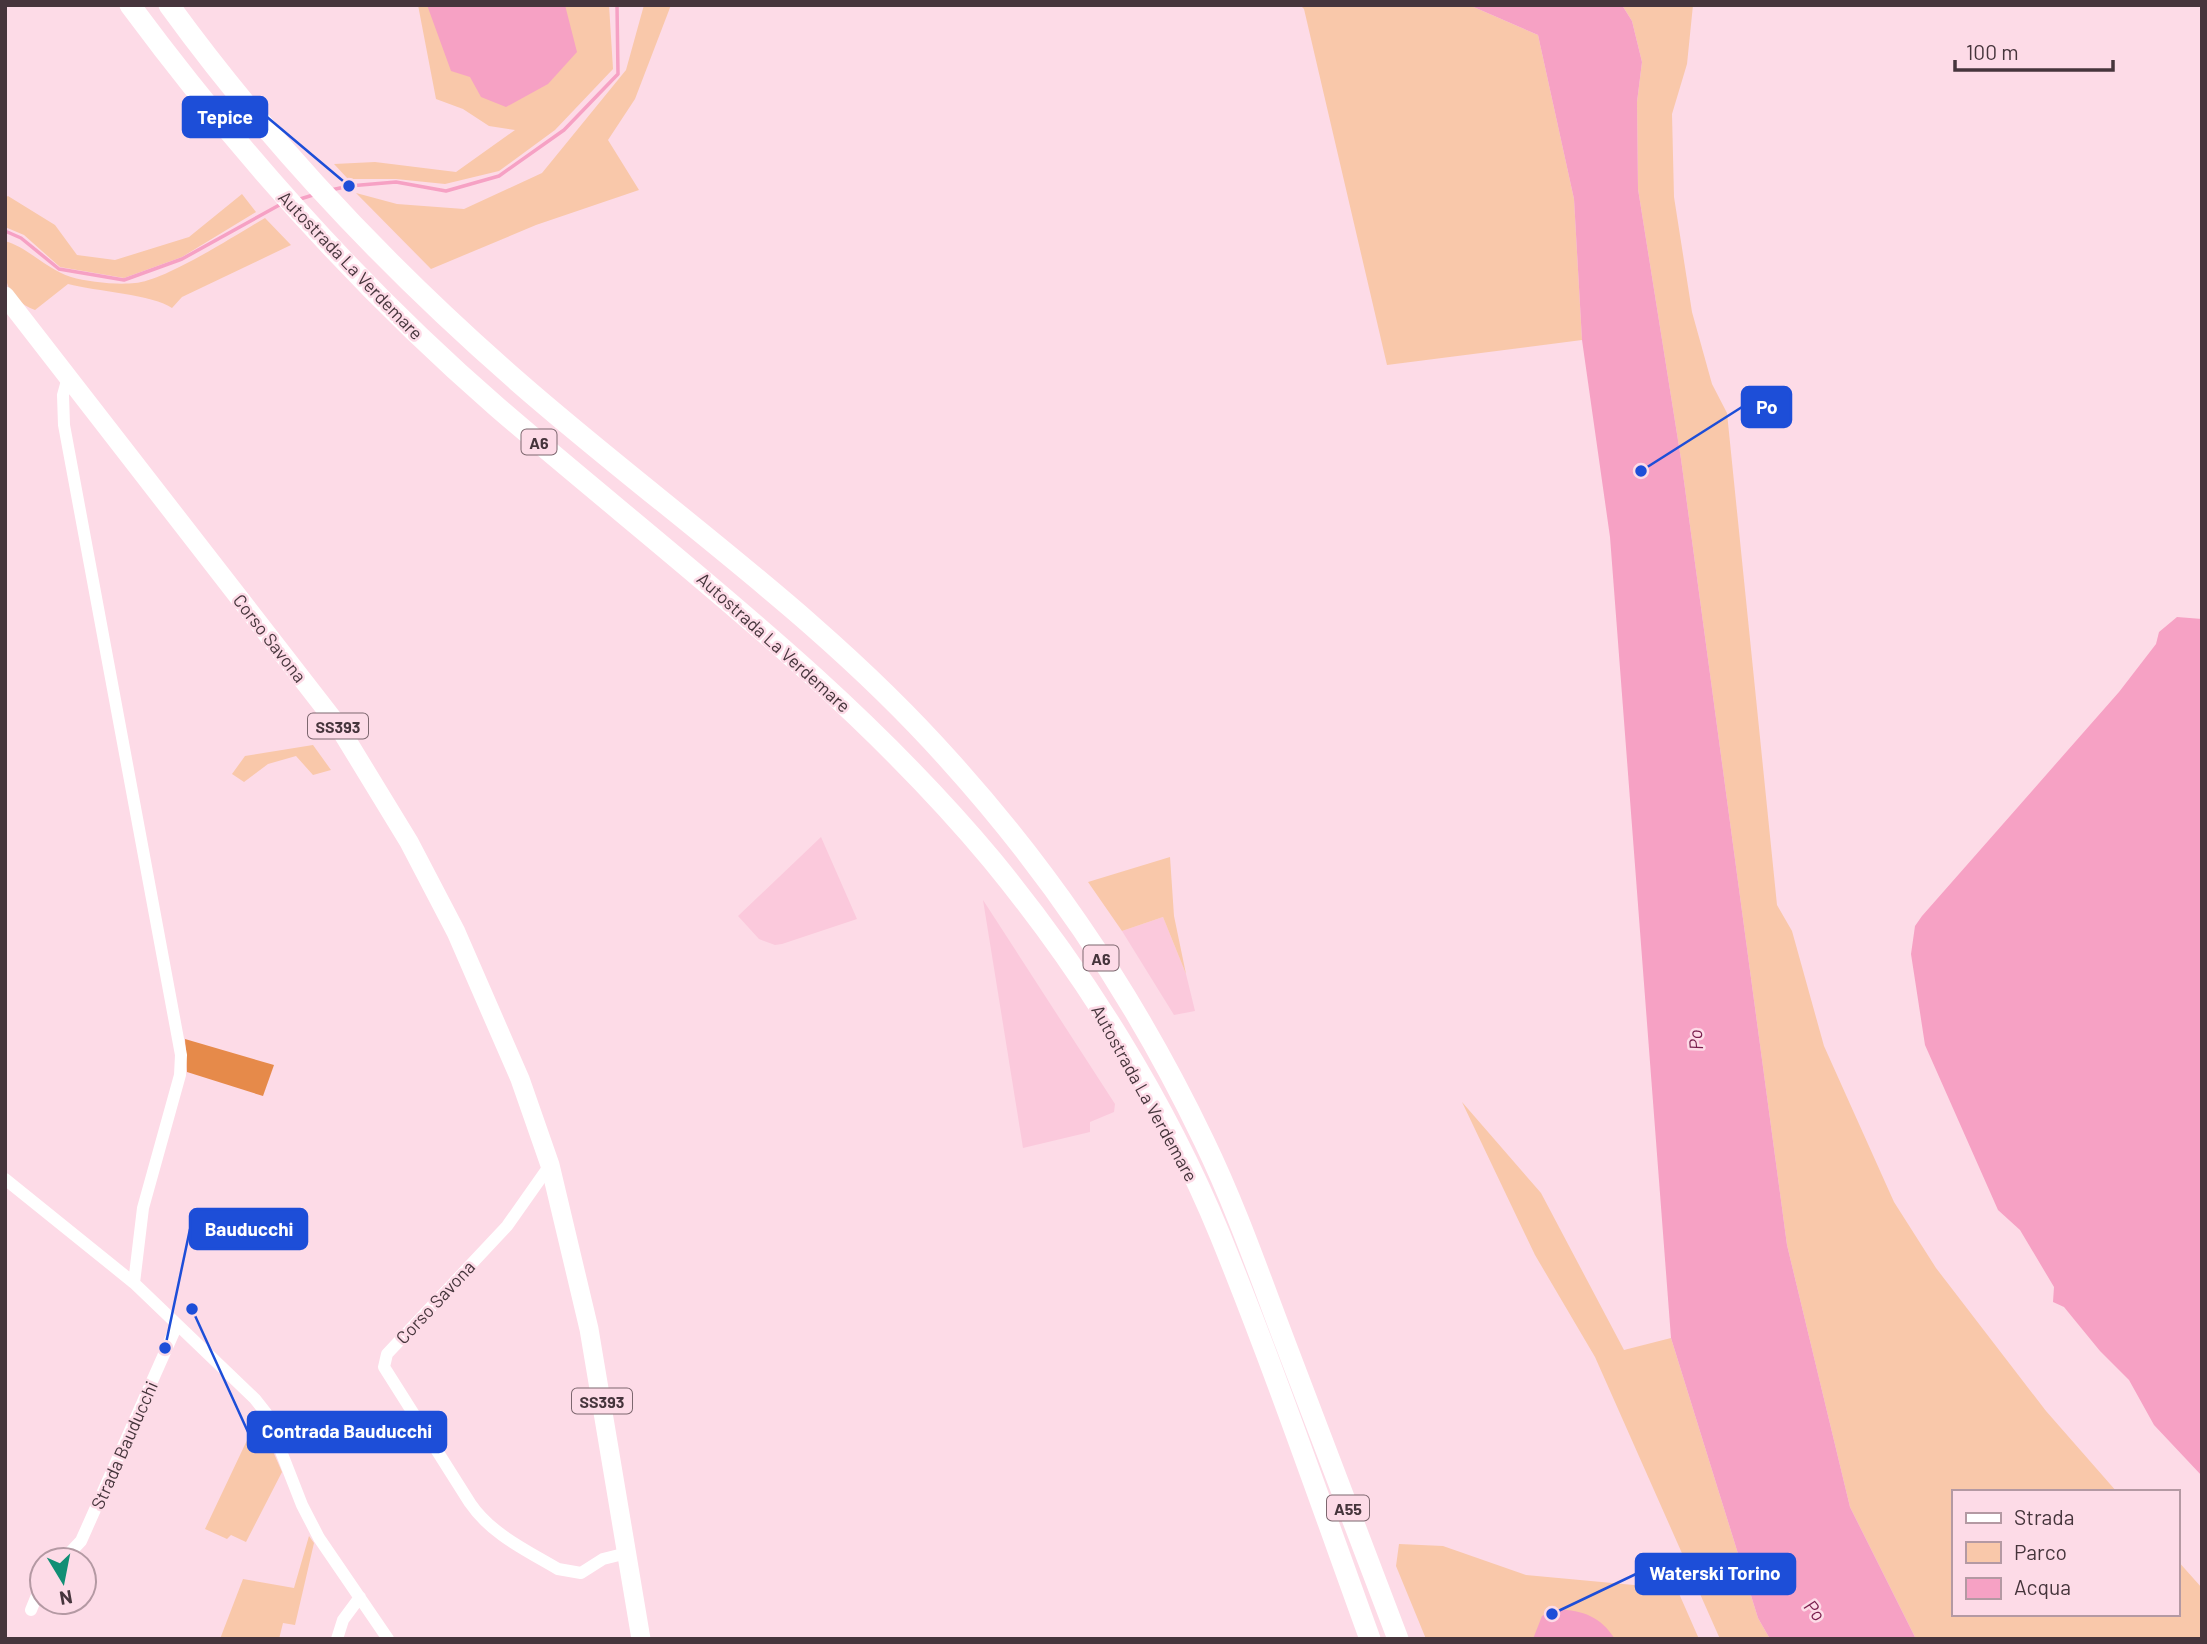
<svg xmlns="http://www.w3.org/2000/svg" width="2207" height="1644" viewBox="0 0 2207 1644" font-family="Barlow,sans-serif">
<rect width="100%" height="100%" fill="#fddbe7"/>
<path fill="#fbc9dc" d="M821,837L857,919L782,944L775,945L759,939L738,916Z
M983,900L1115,1104L1114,1112L1090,1122V1132L1023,1148Z
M1163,917L1186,974L1195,1011L1174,1015L1122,931Z"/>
<path fill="#f9c8aa" d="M418,5H609L613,69L555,130L499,171L445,184L396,179H348L334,164L375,162L456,172L515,130L489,126L463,109L436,99Z
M644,5H671L635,99L608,140L639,190L536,225L431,269L356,193L397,204L464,209L542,173L626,70Z
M1300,5H1469L1538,35L1574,199L1582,340L1387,365L1304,9Z
M1622,5H1693L1687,64L1672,114L1674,197L1692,312L1712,384L1727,413L1777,905L1792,931L1824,1046L1894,1202L1936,1268L2046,1411L2117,1492H1953V1614H2177V1560L2202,1588V1639H1916L1850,1507L1787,1245L1681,459L1638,189L1637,102L1642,62L1632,21Z
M242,194L256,212L182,257L124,278L60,267L24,235L5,227V198L8,196L55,225L77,255L115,260L189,237Z
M265,218L291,245L182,297L172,308C154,295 95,291 68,284L35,310C0,296 5,273 5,241C29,248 46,269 71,277C88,282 117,285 135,283C165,281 237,234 265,218Z
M313,745L331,770L313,775L296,756L268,764L244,782L232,774L245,756Z
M1170,857L1174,916L1186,974L1163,917L1122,931L1088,882Z
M1462,1102L1541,1193L1624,1350L1671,1338L1758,1618L1770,1639H1720L1595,1357L1535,1255Z
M258,1417L282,1472L246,1542L231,1535L227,1539L205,1529Z
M309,1536L314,1543L295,1625L283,1623L279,1639H220L243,1579L294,1588Z
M1399,1544L1443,1546L1526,1575L1677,1589L1699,1639H1426L1396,1566Z"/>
<path fill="#e68a4a" d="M185,1039L274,1065L263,1096L187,1072Z"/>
<path fill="#f6a1c4" d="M427,5H565L577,52L548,84L506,107L481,97L470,77L451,71Z
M1469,5H1622L1632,21L1642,62L1637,102L1638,189L1681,459L1787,1245L1850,1507L1916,1639H1770L1758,1618L1671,1338L1610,537L1582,340L1574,199L1538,35Z
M2177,617L2202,619V1476L2154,1425L2129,1380L2100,1351L2064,1307L2053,1302L2054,1287L2020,1230L1998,1210L1925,1045L1911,954L1915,926L1922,916L2119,692L2156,644L2159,632Z
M1557,1609C1584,1611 1600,1616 1615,1639H1533L1542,1616Z"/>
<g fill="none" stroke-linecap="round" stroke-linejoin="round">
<path stroke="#f6a1c4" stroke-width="3.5" d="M331,190L349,186L396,182L446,191L499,176L564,130L618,74L617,5
M297,200L313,195
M5,231L21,238L59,269L124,280L182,259L283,203"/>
<path stroke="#fff" stroke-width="12" d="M68,377L63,395L64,425L181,1055L180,1075L143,1208L134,1283
M550,1165L507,1226L387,1354L384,1367L470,1503C491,1534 526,1550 558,1569L581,1573L603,1559L627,1553
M5,1179L134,1283L255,1399L266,1413L302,1505L319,1538L388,1639
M63,1560L81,1541L177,1325
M31,1610L42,1583
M337,1639L343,1620L360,1597"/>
<path stroke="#fff" stroke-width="19" d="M5,296L337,724L409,842L456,932L520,1079L550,1165L589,1329L641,1639"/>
<path stroke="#fff" stroke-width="21" d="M130,5C239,152 359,287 497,407C666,553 848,687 992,860C1084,972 1165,1101 1220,1235C1274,1368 1321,1504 1370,1639
M169,5C269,143 388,268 517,381C661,507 821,616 949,760C1052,874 1138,1003 1204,1141C1236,1207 1260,1277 1286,1345C1324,1443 1361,1541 1398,1639"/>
</g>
<g text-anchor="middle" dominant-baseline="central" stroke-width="5" stroke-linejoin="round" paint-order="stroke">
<g fill="#fddbe7" stroke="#7d676f" stroke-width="2">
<rect x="521.5" y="429.5" width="35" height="25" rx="5"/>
<rect x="308" y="713.5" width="60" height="25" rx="5"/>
<rect x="1083.5" y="945.5" width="35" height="25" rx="5"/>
<rect x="572" y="1388.5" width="60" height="25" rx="5"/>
<rect x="1327" y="1495.5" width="42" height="25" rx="5"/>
</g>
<g font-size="16" font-weight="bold" fill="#46353c">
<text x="539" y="442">A6</text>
<text x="338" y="726">SS393</text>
<text x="1101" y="958">A6</text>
<text x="602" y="1401">SS393</text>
<text x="1348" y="1508">A55</text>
</g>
<g font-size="18" fill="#46353c" stroke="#fddbe7">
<text transform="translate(351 265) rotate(46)">Autostrada La Verdemare</text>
<text transform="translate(270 638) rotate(52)">Corso Savona</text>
<text transform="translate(774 642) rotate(42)">Autostrada La Verdemare</text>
<text transform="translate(1145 1093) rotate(61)">Autostrada La Verdemare</text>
<text transform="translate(435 1302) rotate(-47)">Corso Savona</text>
<text transform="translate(124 1445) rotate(-66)">Strada Bauducchi</text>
</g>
<g font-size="19" font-style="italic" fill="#791e4d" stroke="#fddbe7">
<text transform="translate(1695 1040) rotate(-95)">Po</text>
<text transform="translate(1815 1610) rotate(50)">Po</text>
</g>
</g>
<path fill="none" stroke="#1d4ed8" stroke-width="2.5" d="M349 186L267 117M1641 471L1742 407M165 1348L190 1229M192 1309L248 1432M1552 1614L1636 1574"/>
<g fill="#1d4ed8" stroke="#fddbe7" stroke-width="2.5">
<circle cx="349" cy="186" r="7"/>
<circle cx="1641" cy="471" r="7"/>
<circle cx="165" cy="1348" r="7"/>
<circle cx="192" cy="1309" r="7"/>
<circle cx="1552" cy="1614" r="7"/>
</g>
<g fill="#1d4ed8" stroke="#1d4ed8" stroke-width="2.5">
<rect x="183" y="97" width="84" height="40" rx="7"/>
<rect x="1742" y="387" width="49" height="40" rx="7"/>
<rect x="190" y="1209" width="117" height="40" rx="7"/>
<rect x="248" y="1412" width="198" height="40" rx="7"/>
<rect x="1636" y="1554" width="159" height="40" rx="7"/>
</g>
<g font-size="19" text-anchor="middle" font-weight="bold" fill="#fff">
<text x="225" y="124">Tepice</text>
<text x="1767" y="414">Po</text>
<text x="249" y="1236">Bauducchi</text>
<text x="347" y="1438">Contrada Bauducchi</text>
<text x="1715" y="1580">Waterski Torino</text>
</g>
<rect width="2207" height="1644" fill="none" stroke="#46353c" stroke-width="14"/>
<rect x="1952" y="1490" width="228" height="126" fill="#fddbe7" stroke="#b499a3" stroke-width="2"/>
<rect x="1966" y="1513" width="35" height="10" fill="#ffffff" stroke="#b499a3" stroke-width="2"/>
<text x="2014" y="1525" font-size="21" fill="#46353c">Strada</text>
<rect x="1966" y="1542" width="35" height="21" fill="#f9c8aa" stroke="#b499a3" stroke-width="2"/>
<text x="2014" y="1560" font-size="21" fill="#46353c">Parco</text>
<rect x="1966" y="1578" width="35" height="21" fill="#f6a1c4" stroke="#b499a3" stroke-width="2"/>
<text x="2014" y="1595" font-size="21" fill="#46353c">Acqua</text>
<g transform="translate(63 1581) rotate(170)"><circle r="33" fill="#fddbe7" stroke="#b499a3" stroke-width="2"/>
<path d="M0-5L12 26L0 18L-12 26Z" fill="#118f75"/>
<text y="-10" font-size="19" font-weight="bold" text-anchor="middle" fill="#46353c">N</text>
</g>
<path d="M1955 60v10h158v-10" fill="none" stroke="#46353c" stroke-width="3.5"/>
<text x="1966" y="60" font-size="21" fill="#46353c" stroke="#fddbe7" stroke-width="5" paint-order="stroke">100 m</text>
</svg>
